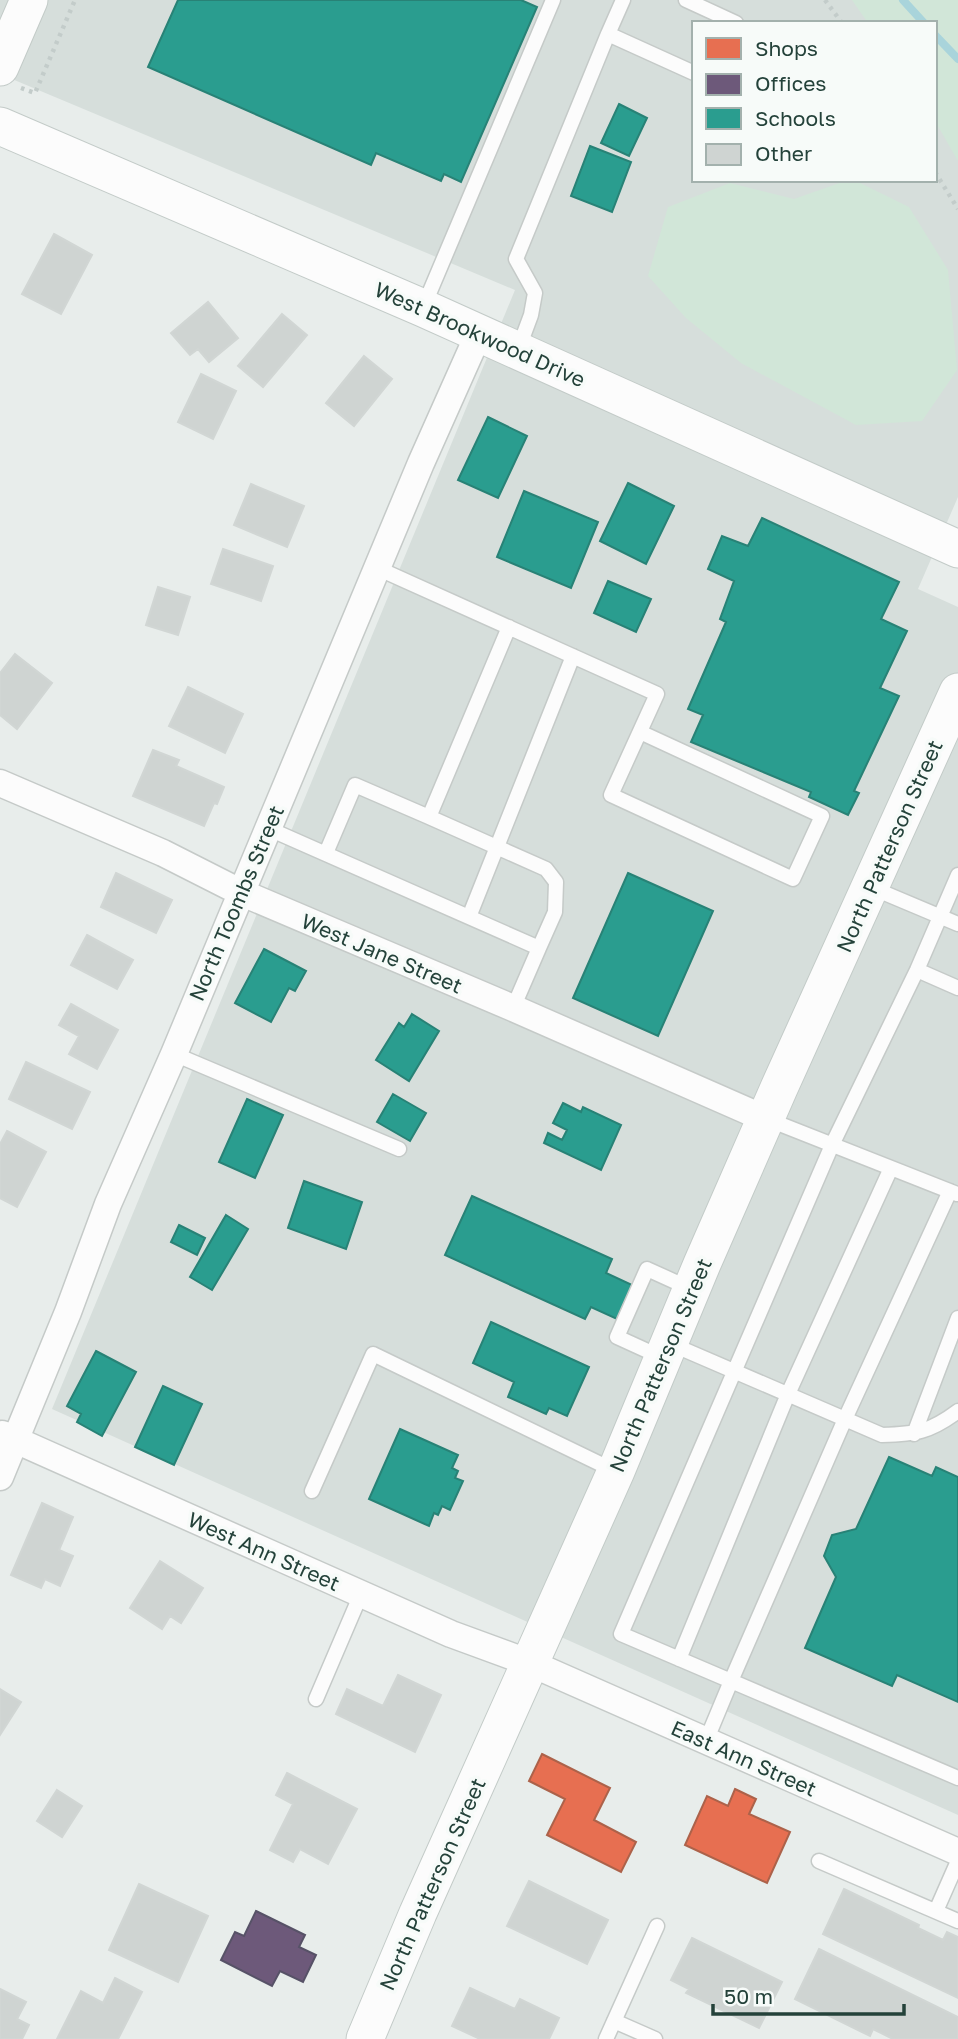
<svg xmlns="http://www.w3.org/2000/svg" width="958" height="2039" viewBox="0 0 958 2039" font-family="'Golos Text',sans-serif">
<rect width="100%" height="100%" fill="#e8edeb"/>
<path fill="#d6dedb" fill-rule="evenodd" d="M0,0H958V497L918,589L958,607V1815L52,1409L515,290L0,74ZM694,23H935V180H694Z"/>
<path fill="#d1e6d8" d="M852,0H958V161L935,121V23H868Z
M848,180H854L909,207L948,270L957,370L922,421L856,425L741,363L686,318L648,276L668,207L730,183L794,199Z"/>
<path fill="#e76f51" stroke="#ac624a" stroke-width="2" d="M542,1754L610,1788L594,1820L636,1842L621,1872L547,1835L565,1799L529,1781Z
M735,1789L756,1799L749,1814L790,1832L767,1883L685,1845L707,1796L728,1806Z"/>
<path fill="#6d597a" stroke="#575267" stroke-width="2" d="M256,1911L305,1935L299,1947L316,1955L303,1982L280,1971L272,1986L221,1960L235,1932L244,1936Z"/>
<path fill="#2a9d8f" stroke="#288276" stroke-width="2" d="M178,0H521L537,7L461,182L444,174L441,181L376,153L371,165L148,67Z
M619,104L647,118L629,156L601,143Z
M590,146L631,162L612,212L571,196Z
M488,417L527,436L498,498L458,480Z
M628,483L674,506L646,564L600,541Z
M524,491L598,522L571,588L497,557Z
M762,518L899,582L881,619L907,631L880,688L899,696L854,791L859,793L848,815L809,797L811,792L691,742L703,715L688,709L726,622L720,619L734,581L708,569L722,536L748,546Z
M608,581L651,599L636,632L594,613Z
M628,873L713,911L658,1036L573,998Z
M264,949L306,971L295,991L289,988L271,1022L235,1003Z
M412,1014L439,1031L409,1081L376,1060L399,1023L404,1027Z
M393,1094L426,1113L410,1141L377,1122Z
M247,1099L283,1115L255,1178L219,1162Z
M563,1103L581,1112L583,1107L621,1125L601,1170L544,1143L548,1133L562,1140L567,1130L553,1123Z
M304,1181L362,1202L346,1249L288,1228Z
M472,1196L612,1259L606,1273L632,1285L617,1319L591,1307L585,1319L445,1255Z
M226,1215L248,1229L212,1290L190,1277Z
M179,1225L205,1238L197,1255L171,1242Z
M491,1322L589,1367L567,1416L549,1408L546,1414L508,1397L514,1382L473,1363Z
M96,1351L136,1372L102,1436L77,1422L81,1414L67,1406Z
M163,1386L202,1404L174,1465L135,1447Z
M400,1429L458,1455L452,1468L458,1471L455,1478L463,1481L450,1510L442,1506L438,1515L434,1513L429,1526L369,1499Z
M889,1457L932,1476L936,1467L958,1477V1702L897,1675L892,1686L805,1648L836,1577L824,1556L832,1535L856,1529Z"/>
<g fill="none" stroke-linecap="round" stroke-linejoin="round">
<path stroke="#a9d4db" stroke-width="8" d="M903,0L924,23
M935,35L958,59"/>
</g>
<path fill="#cfd4d2" stroke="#d1d6d4" stroke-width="2" d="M54,234L92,255L61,314L22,294Z
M208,302L238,338L209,362L198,349L190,355L171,333Z
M282,314L307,335L263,387L238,366Z
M364,356L392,379L354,426L326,403Z
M201,374L236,391L213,439L178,422Z
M251,484L304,506L287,547L234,525Z
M223,549L273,566L261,601L211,584Z
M158,587L190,597L178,635L146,625Z
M15,654L52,683L17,729L0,715V673Z
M188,687L243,714L225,753L169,726Z
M153,750L179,760L176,766L224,787L217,804L214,803L204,826L133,796Z
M116,873L172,900L156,933L101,907Z
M87,935L133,960L117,989L71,965Z
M71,1004L118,1030L97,1069L69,1054L79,1036L59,1025Z
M26,1062L90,1092L72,1129L9,1099Z
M7,1131L46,1152L17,1207L0,1198V1144Z
M42,1503L73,1517L59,1550L73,1556L60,1586L45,1579L41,1588L11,1575Z
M160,1561L203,1588L181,1623L170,1616L162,1629L130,1608Z
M398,1675L441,1695L415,1752L336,1714L347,1689L383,1706Z
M0,1689L21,1702L0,1735Z
M287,1773L357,1809L328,1864L300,1849L293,1862L270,1850L293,1804L276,1795Z
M57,1790L82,1806L62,1837L37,1821Z
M529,1881L608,1920L587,1964L507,1926Z
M139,1884L208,1916L178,1982L109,1950Z
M844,1889L919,1925L918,1928L943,1940L947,1932L958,1937V1998L823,1934Z
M692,1938L782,1982L759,2028L686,1993L689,1989L671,1980Z
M819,1949L958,2017V2039H893L873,2029L870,2036L795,1999Z
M115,1978L142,1992L118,2039H57L81,1991L103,2003Z
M470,1988L515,2009L520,1999L559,2018L549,2039H480L452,2026Z
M0,1989L26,2002L17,2019L29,2025L22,2039H0Z"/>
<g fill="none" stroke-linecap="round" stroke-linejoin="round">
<defs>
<path id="service" d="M686,0L736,23
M608,34L623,0
M423,308L553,0
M518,350L531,315L535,293L516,259L608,34L694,73
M377,568L657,694L611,795L793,879L822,816L640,732
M429,817L546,869L556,882L555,912L539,948
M267,828L539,948L513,1008
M326,853L355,785L429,817L509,627
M870,887L958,924
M469,917L573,656
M917,970L958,988
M174,1054L399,1149
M767,1119L957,1194
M950,1191L845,1419L731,1681L621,1634L832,1145L917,970L958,875
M671,1344L882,1435C916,1434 930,1432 958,1411
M663,1358L617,1337L647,1269L691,1289
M914,1434L958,1318
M312,1491L373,1354L615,1471
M679,1659L788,1394L891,1168
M316,1699L361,1594
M706,1741L731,1681L958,1778
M819,1861L958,1921
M936,1911L958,1861
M614,2021L655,2039
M606,2039L657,1926"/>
<path id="minor" d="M0,783L163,853L240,892L513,1008L766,1119
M2,1434L451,1634L530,1663L958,1852
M0,1477L68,1312L108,1204L174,1054L421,463L479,333"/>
<path id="secondary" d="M0,67L29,0
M0,126L423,308L958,549
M365,2039L418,1913L616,1471L702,1264L779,1088L958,692"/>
</defs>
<use href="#service" stroke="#c5cac8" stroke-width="17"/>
<use href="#minor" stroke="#c5cac8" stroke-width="29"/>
<use href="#secondary" stroke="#c3cbc8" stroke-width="39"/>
<path stroke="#c3ccca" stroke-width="4.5" stroke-dasharray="3.5 5" stroke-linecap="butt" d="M825,0L842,23
M21,88L35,93L75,0
M935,172L958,209"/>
<use href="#service" stroke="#fcfcfc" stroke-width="14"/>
<use href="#minor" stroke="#fcfcfc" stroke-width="26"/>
<use href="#secondary" stroke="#fcfcfc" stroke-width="37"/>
</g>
<g text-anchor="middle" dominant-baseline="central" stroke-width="7" stroke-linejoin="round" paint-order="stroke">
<g font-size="21" fill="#24423a" stroke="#f7fbf9">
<text transform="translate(480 334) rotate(24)">West Brookwood Drive</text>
<text transform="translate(889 846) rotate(-66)">North Patterson Street</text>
<text transform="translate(236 903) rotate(-67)">North Toombs Street</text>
<text transform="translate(382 953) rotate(23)">West Jane Street</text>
<text transform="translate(660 1365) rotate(-67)">North Patterson Street</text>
<text transform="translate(264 1551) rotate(24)">West Ann Street</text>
<text transform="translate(744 1758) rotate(24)">East Ann Street</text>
<text transform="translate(432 1884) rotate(-66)">North Patterson Street</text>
</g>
</g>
<rect x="692" y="21" width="245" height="161" fill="#f7fbf9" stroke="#a3b1ad" stroke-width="2"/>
<rect x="706" y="38" width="35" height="21" fill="#e76f51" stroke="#a3b1ad" stroke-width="2"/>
<text x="755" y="56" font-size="21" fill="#24423a">Shops</text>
<rect x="706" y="74" width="35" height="21" fill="#6d597a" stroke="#a3b1ad" stroke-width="2"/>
<text x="755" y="91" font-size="21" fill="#24423a">Offices</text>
<rect x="706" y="108" width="35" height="21" fill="#2a9d8f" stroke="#a3b1ad" stroke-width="2"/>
<text x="755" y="126" font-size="21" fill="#24423a">Schools</text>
<rect x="706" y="144" width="35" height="21" fill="#cfd4d2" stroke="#a3b1ad" stroke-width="2"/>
<text x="755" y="161" font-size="21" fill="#24423a">Other</text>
<path d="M713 2004v10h191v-10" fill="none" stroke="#24423a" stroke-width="3.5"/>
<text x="724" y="2004" font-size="21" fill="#24423a" stroke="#f7fbf9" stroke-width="5" paint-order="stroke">50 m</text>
</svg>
